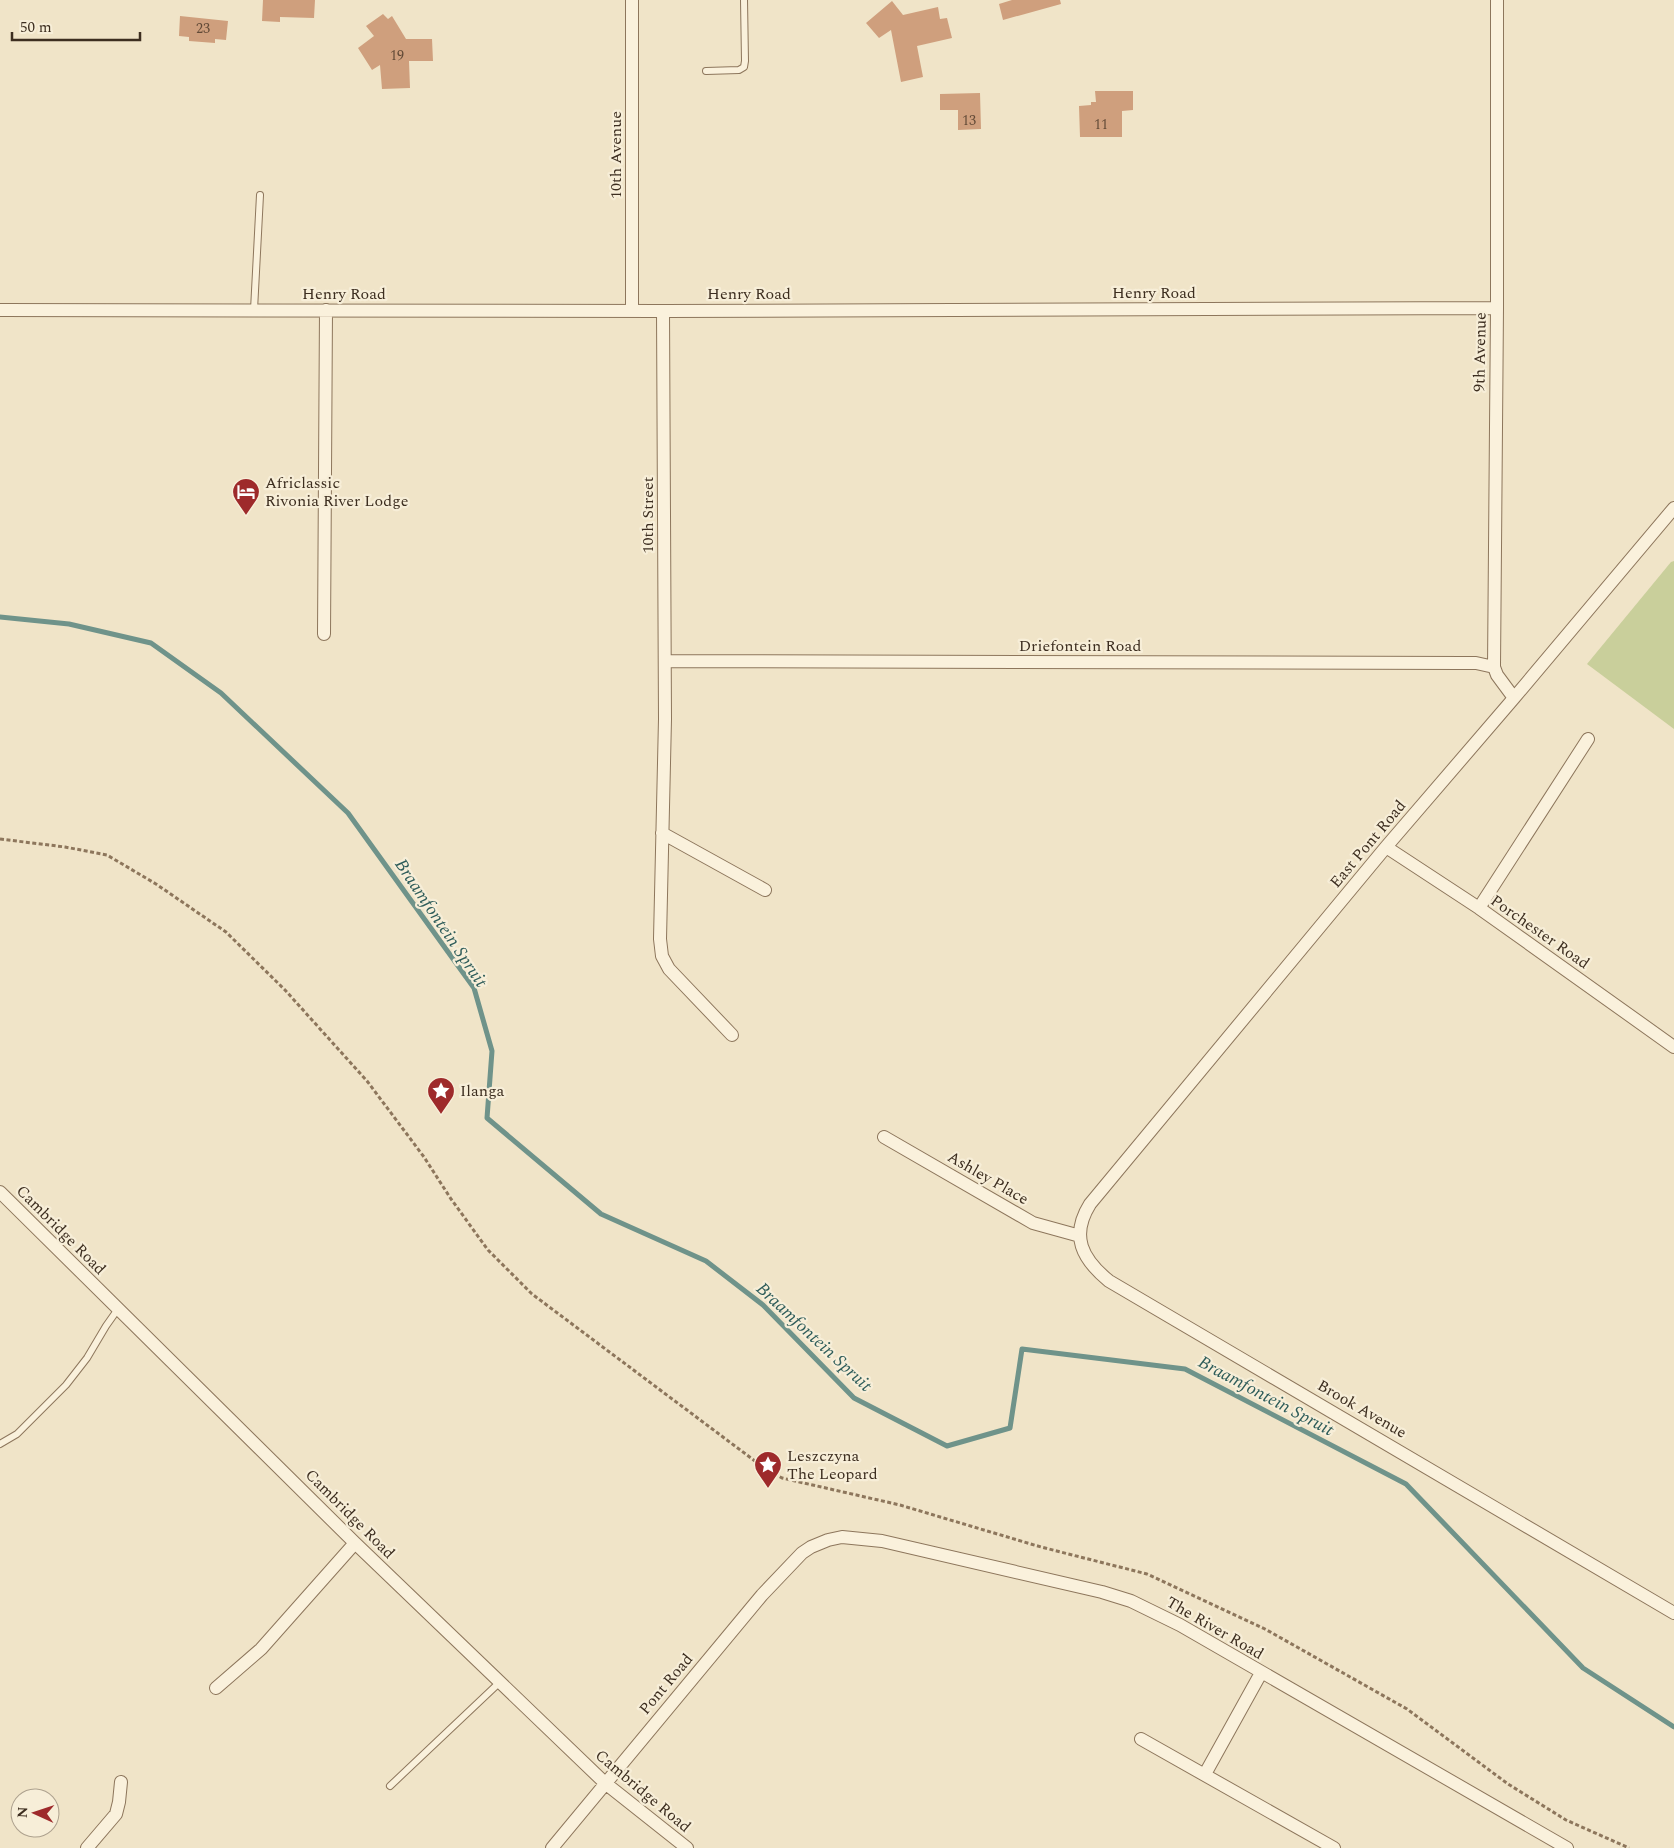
<svg xmlns="http://www.w3.org/2000/svg" width="1674" height="1848" viewBox="0 0 1674 1848" font-family="Spectral,serif">
<rect width="100%" height="100%" fill="#f0e4c8"/>
<path fill="#c9cf9b" d="M1674,561V729L1587,664L1671,562Z"/>
<g fill="none" stroke-linecap="round" stroke-linejoin="round">
<path stroke="#6f938a" stroke-width="5" d="M0,617L69,624L151,643L221,693L348,813L474,988L492,1051L487,1118L601,1214L706,1261L763,1305L854,1398L947,1446L1010,1428L1022,1349L1185,1369L1406,1484L1583,1668L1674,1727"/>
</g>
<path fill="#cf9f7d" d="M263,0H315L314,18L280,17V22L262,21Z
M1012,0H1060L1061,4L1003,20L999,4Z
M892,1L903,15L938,7L940,19L947,18L952,38L917,46L923,77L901,82L891,30L879,38L866,23Z
M383,14L388,19L392,16L406,39H432L433,61H409L410,88L382,89L380,65L372,70L358,48L374,36L366,26Z
M180,16L228,21L226,40L215,39V43L189,41V37L179,36Z
M1095,91H1133V110L1122,111V137H1080L1079,106L1091,105V102H1096Z
M980,93L981,129L958,130V110H940V94Z"/>
<g fill="none" stroke-linecap="round" stroke-linejoin="round">
<defs>
<path id="service" d="M706,71L739,70L744,67L745,61L744,0
M254,310L260,195
M0,1444L17,1434L66,1385L87,1358L106,1326L118,1309
M390,1786L500,1682"/>
<path id="minor" d="M632,0V310
M1497,0V308L1494,667L1497,675L1514,698
M0,310L663,311L1497,308
M663,311L665,719L660,939L662,956L669,969L732,1035
M1674,508L1514,698L1386,847L1090,1204C1070,1236 1082,1259 1109,1281L1674,1613
M324,634L326,310
M665,661L1464,663H1476L1494,667
M662,833L765,890
M1386,847L1479,908L1674,1047
M1479,908L1588,739
M884,1137L1033,1223L1080,1236
M0,1192L355,1543L605,1783L687,1848
M216,1688L261,1649L355,1543
M1141,1739L1334,1848
M1205,1774L1261,1673
M87,1848L116,1814L119,1802L121,1782
M552,1848L762,1595L802,1553L811,1547L828,1540L842,1537L882,1541L1102,1592L1131,1601L1180,1625L1567,1848"/>
</defs>
<use href="#service" stroke="#8d765c" stroke-width="8"/>
<use href="#minor" stroke="#8d765c" stroke-width="14"/>
<path stroke="#8d765c" stroke-width="3" stroke-dasharray="4 2.5" stroke-linecap="butt" d="M0,839L65,847L107,855L156,884L226,932L285,990L367,1081L424,1157L451,1199L488,1250L532,1294L767,1470L782,1478L900,1505L1041,1547L1147,1574L1265,1629L1407,1709L1508,1784L1566,1820L1629,1848"/>
<use href="#service" stroke="#faf1dc" stroke-width="6"/>
<use href="#minor" stroke="#faf1dc" stroke-width="12"/>
</g>
<defs>
<symbol id="hotel-pin" viewBox="-11 -11 22 30"><path d="M0 17L-7.5 6A9.5 9.5 0 1 1 7.5 6Z" fill="#9e2a2b" stroke="#f7eed8"/><path d="M-6-4.5h1.5V1H6V5H4.5V3h-9V5H-6ZM-4 0a1.8 1.8 0 1 1 3.6 0ZM.5 0V-2.5h3Q6-2.5 6 0Z" fill="#fff"/></symbol>
<symbol id="sight-pin" viewBox="-11 -11 22 30"><path d="M0 17L-7.5 6A9.5 9.5 0 1 1 7.5 6Z" fill="#9e2a2b" stroke="#f7eed8"/><path d="M0-6L1.8-2.2L6-1.7L2.9 1.2L3.7 5.4L0 3.3L-3.7 5.4L-2.9 1.2L-6-1.7L-1.8-2.2Z" fill="#fff"/></symbol>
</defs>
<g fill-rule="evenodd">
<use href="#hotel-pin" x="230" y="476" width="32" height="43"/>
<use href="#sight-pin" x="425" y="1075" width="32" height="43"/>
<use href="#sight-pin" x="752" y="1449" width="32" height="43"/>
</g>
<g text-anchor="middle" dominant-baseline="central" stroke-width="4.5" stroke-linejoin="round" paint-order="stroke">
<g font-size="14" fill="#624a37">
<text x="203" y="28">23</text>
<text x="397" y="55">19</text>
<text x="969" y="120">13</text>
<text x="1101" y="124">11</text>
</g>
<g font-size="16" fill="#3d2e20" stroke="#f7eed8">
<text transform="translate(616 155) rotate(-90)">10th Avenue</text>
<text x="1154" y="293">Henry Road</text>
<text x="344" y="294">Henry Road</text>
<text x="749" y="294">Henry Road</text>
<text transform="translate(1480 352) rotate(-89)">9th Avenue</text>
<text transform="translate(648 515) rotate(-90)">10th Street</text>
<text x="1080" y="646">Driefontein Road</text>
<text transform="translate(1368 844) rotate(-50)">East Pont Road</text>
<text transform="translate(1540 932) rotate(35)">Porchester Road</text>
<text transform="translate(988 1178) rotate(30)">Ashley Place</text>
<text transform="translate(61 1230) rotate(45)">Cambridge Road</text>
<text transform="translate(1362 1409) rotate(30)">Brook Avenue</text>
<text transform="translate(350 1514) rotate(45)">Cambridge Road</text>
<text transform="translate(1215 1628) rotate(30)">The River Road</text>
<text transform="translate(666 1684) rotate(-50)">Pont Road</text>
<text transform="translate(643 1791) rotate(40)">Cambridge Road</text>
</g>
<g font-size="16" fill="#3d2e20" stroke="#f7eed8" text-anchor="start">
<text x="265" y="483">Africlassic<tspan x="265" dy="18">Rivonia River Lodge</tspan></text>
<text x="460" y="1091">Ilanga</text>
<text x="787" y="1456">Leszczyna<tspan x="787" dy="18">The Leopard</tspan></text>
</g>
<g font-size="18" font-style="italic" fill="#2f5d5a" stroke="#f7eed8">
<text transform="translate(441 923) rotate(56)">Braamfontein Spruit</text>
<text transform="translate(814 1337) rotate(43)">Braamfontein Spruit</text>
<text transform="translate(1266 1396) rotate(28)">Braamfontein Spruit</text>
</g>
</g>
<g transform="translate(35 1813) rotate(273)"><circle r="24" fill="#f7eed8" stroke="#ada18e"/>
<path d="M0-4L9 19L0 12L-9 19Z" fill="#9e2a2b"/>
<text y="-8" font-size="14" font-weight="bold" text-anchor="middle" fill="#3d2e20">N</text>
</g>
<path d="M12 32v8h128v-8" fill="none" stroke="#3d2e20" stroke-width="2.5"/>
<text x="20" y="32" font-size="15" fill="#3d2e20" stroke="#f7eed8" stroke-width="4" paint-order="stroke">50 m</text>
</svg>
